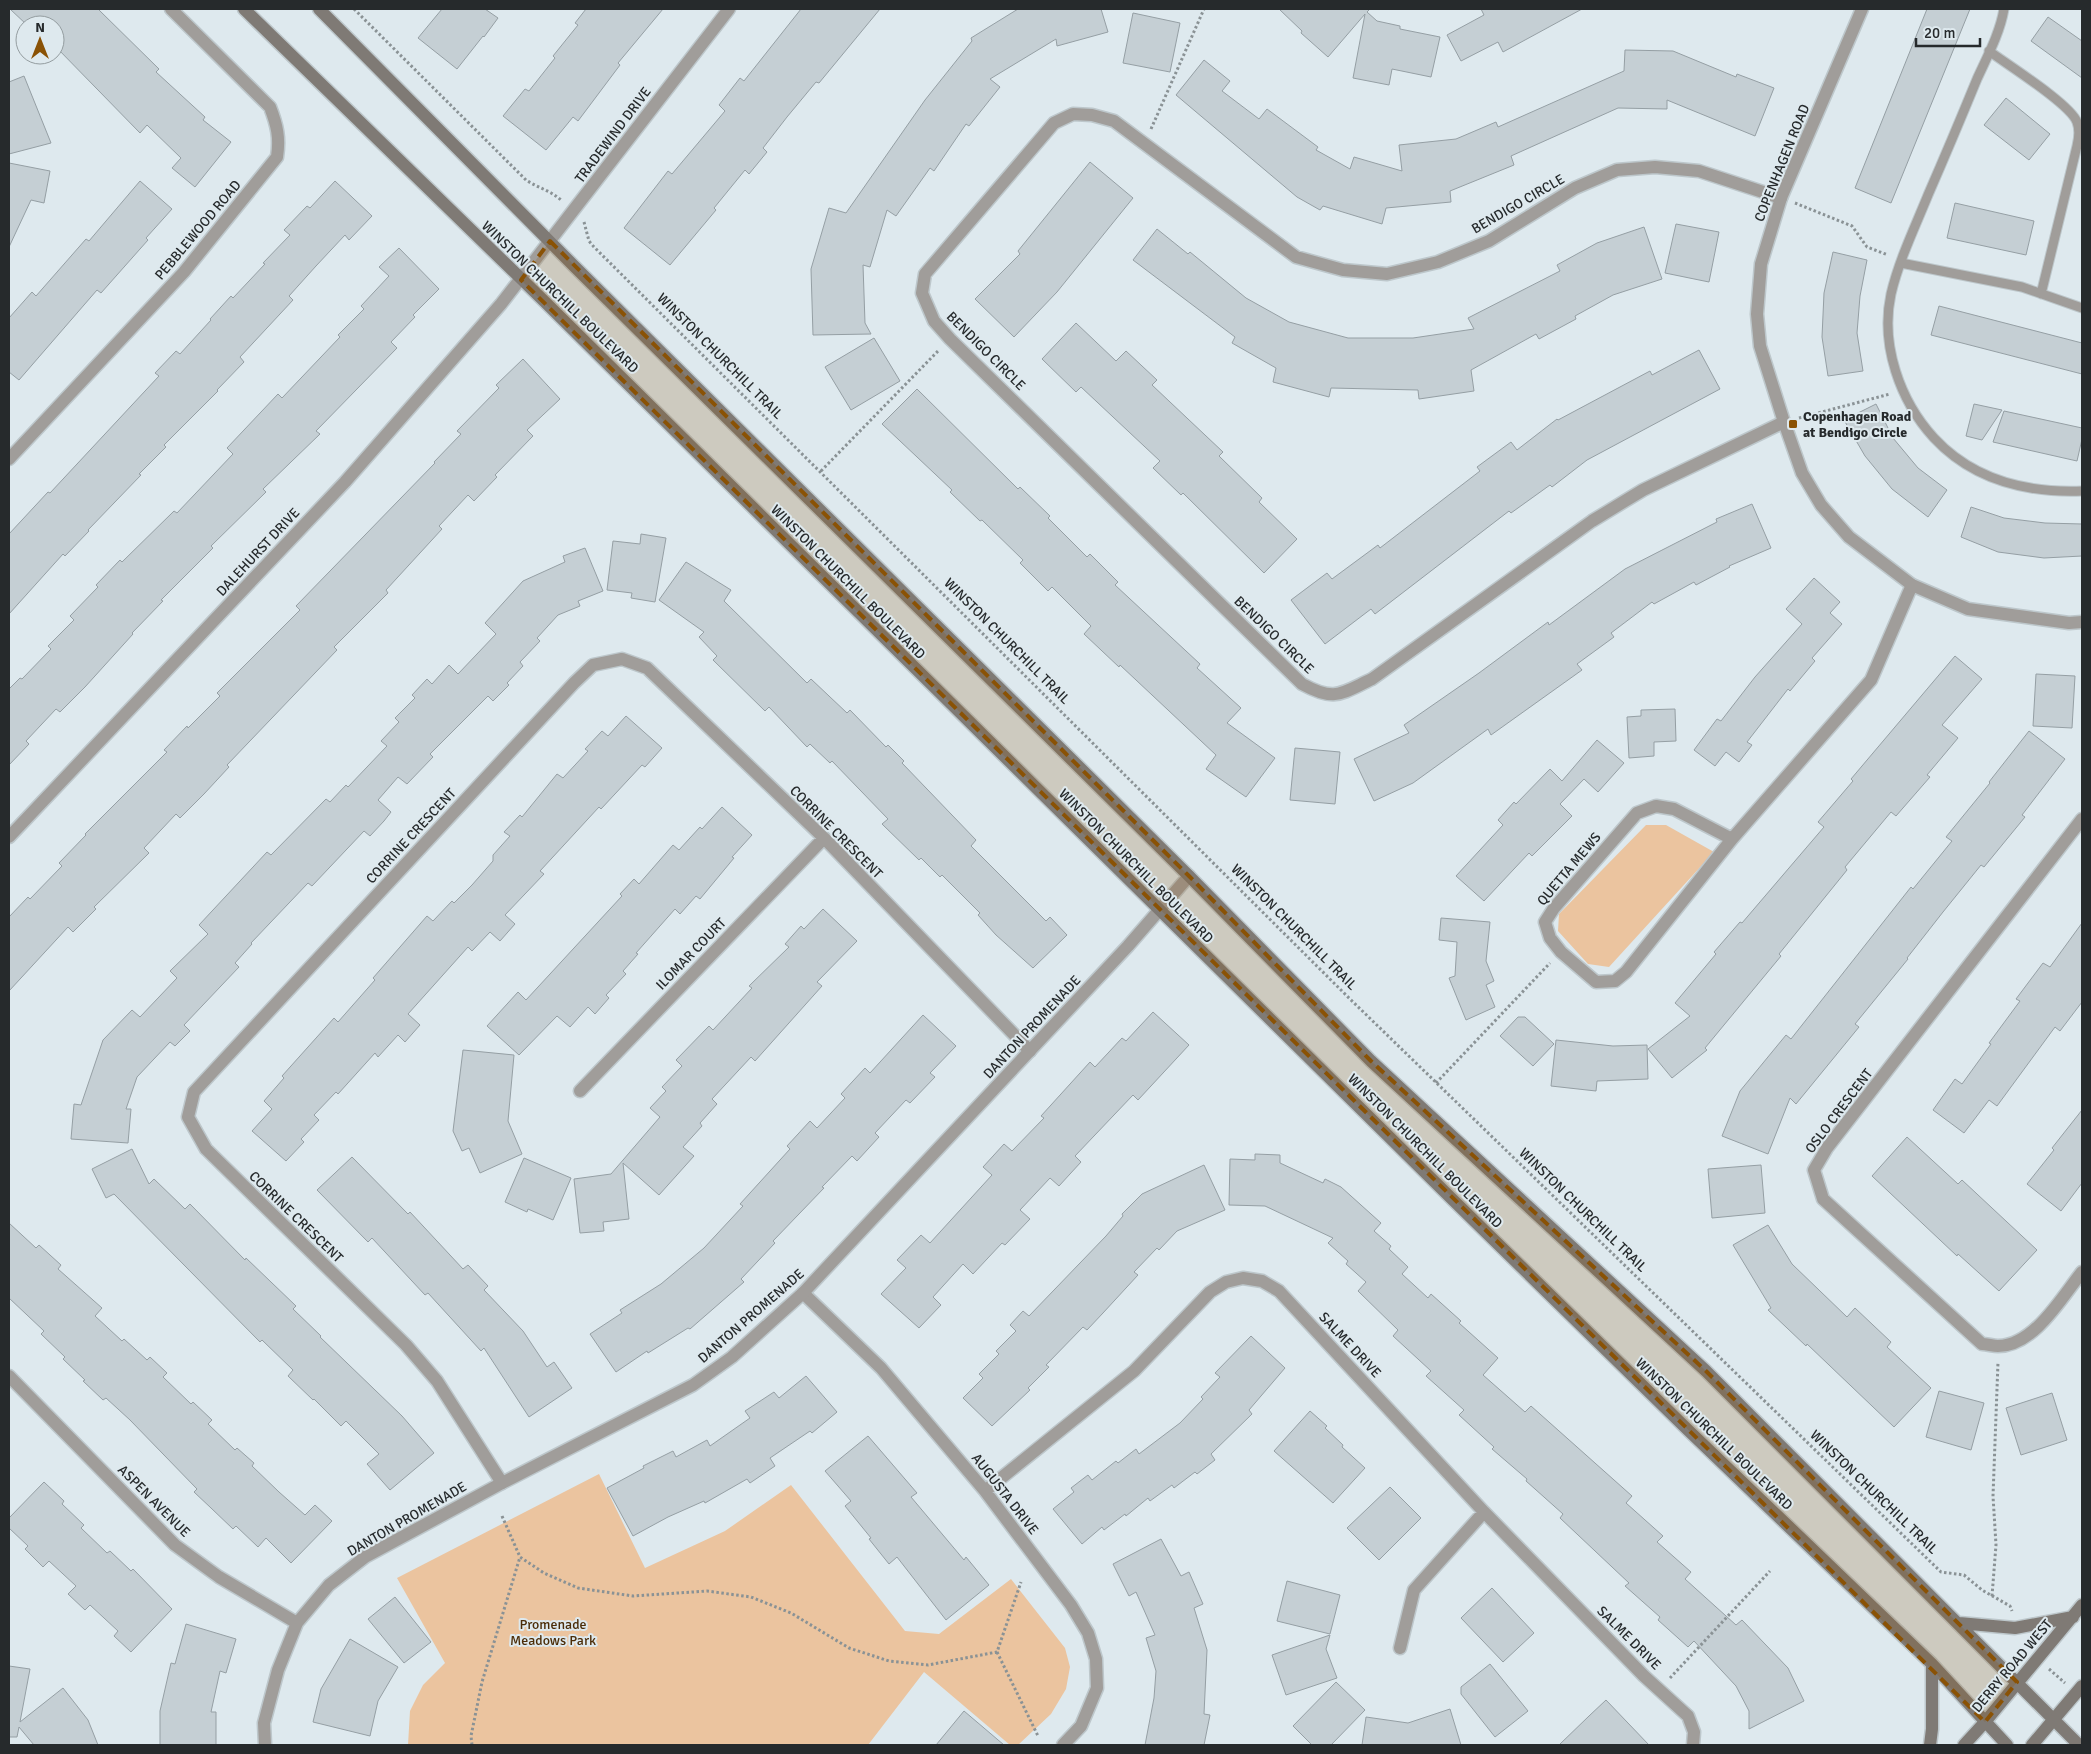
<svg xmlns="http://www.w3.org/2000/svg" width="2091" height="1754" viewBox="0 0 2091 1754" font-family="Signika,sans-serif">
<rect width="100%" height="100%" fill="#dee9ee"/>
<path fill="#ebc49f" d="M1646,825H1666L1714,852L1609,967L1588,964L1558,931L1559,914Z
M599,1474L645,1568L725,1531L791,1485L905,1631L939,1634L1011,1579L1065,1648L1070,1667L1066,1689L1051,1714L1018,1745H1010L924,1672L868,1745H408L410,1711L423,1685L445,1663L397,1578Z"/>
<path fill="#c5cfd4" stroke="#959fa4" d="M10,9H98L159,69L156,72L205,117L203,120L231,142L195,187L172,168L181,158L147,125L140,133L55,46V25H27Z
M442,9H485L498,18L484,37L483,36L457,69L418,38Z
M586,9H663L618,63L620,65L578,121L573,117L546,150L503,116L525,89L529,91L555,58L553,56L578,25L575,23Z
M801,9H880L819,83L816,82L787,117L763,148L767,152L749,174L745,170L714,208L716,210L670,265L624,228L668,171L672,174L725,111L719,105L740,78L744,81Z
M1018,9H1101L1108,32L1057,46L1056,39L990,79L1000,87L969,126L966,124L934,171L930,168L896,216L887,210L870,267L863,265L865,323L871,334L813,335L811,269L829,208L846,213L925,100L972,41L971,38Z
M1279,9H1370L1367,12L1377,21L1400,26V29L1440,37L1431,77L1392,69L1389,85L1353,78L1365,14L1328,57L1301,33L1302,31Z
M1481,9H1582L1503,52L1498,42L1461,61L1447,35L1484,15Z
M1927,9H1970L1891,203L1855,188Z
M1133,13L1180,23L1170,72L1123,63Z
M2048,17L2082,41V78L2031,41Z
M1625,50L1673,51L1736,77L1737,74L1774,88L1755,136L1667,100V109L1618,108L1511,156L1514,165L1450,191L1451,202L1386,208L1382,224L1323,206L1320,210L1297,197L1176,95L1204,60L1230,81L1222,91L1259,119L1267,109L1318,147L1316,150L1350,169L1354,157L1402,171L1399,145L1456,139L1496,122L1498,127L1624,71Z
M24,76L51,143L9,154V82Z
M2006,98L2050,134L2029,160L1984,125Z
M1090,162L1133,198L1057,292L1014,337L975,299L1020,254L1018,251Z
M9,163L50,171L44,203L31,200L9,247Z
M140,181L172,209L146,238L148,240L101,293L97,290L19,380L9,372V318L32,292L36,296L86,239L89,241Z
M335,181L372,216L349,240L345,235L316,266L289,296L293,300L240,357L244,362L217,390L218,391L164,445L166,447L139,474L141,475L88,530L89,531L65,556L63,554L9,614V534L48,492L50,493L159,376L155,373L176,351L180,354L211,320L210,319L231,296L233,298L265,264L263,263L290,235L284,230L307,206L310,208Z
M1955,203L2034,221L2026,255L1947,238Z
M1676,224L1719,232L1709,282L1665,273Z
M1644,227L1662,279L1613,295L1575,316L1576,319L1539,339L1536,334L1471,370L1474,391L1419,399L1418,390L1331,388L1329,397L1273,382L1276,368L1232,343L1235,337L1133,260L1157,229L1188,254L1190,252L1246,298L1289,322L1348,338H1413L1474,329L1468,318L1560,271L1557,265L1597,243Z
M399,248L439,289L413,315L415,317L391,342L397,348L316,431L320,434L263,489L266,492L211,546L213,548L161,600L163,601L132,633L133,634L85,687L60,712L56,709L26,741L29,744L9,765V689L20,678L22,679L51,649L48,646L74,620L70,616L98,587L96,585L120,560L122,562L174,511L177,513L233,454L227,448L278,394L282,398L340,337L338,335L364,309L361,306L389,276L379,267Z
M1833,252L1867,260L1860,296L1857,333L1863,371L1828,376L1822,337L1824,293Z
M1939,306L2082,343V374L1931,335Z
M1076,323L1116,361L1126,351L1157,380L1152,385L1223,452L1219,456L1262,498L1259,502L1297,539L1264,573L1183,493L1181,495L1153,468L1160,461L1081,387L1076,392L1042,359Z
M874,338L900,381L851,410L825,367Z
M1699,350L1720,389L1587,460L1552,487L1550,485L1511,513L1509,511L1375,614L1371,609L1325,644L1291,600L1327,573L1332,579L1378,545L1380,548L1480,471L1477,467L1511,442L1517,450L1557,419L1558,420L1650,371L1652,375Z
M523,359L560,399L527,430L533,436L495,475L497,477L474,501L468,495L439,526L442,529L386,590L388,593L334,647L337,650L227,765L229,767L204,794L180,818L176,814L144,848L149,853L94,907L96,909L73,932L68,927L9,991V917L28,897L30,899L62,866L59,863L86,835L85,834L167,752L164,750L187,726L188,728L220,696L217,693L300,610L296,606L435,463L434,462L461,434L457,431L499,388L496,385Z
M917,389L1018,489L1020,487L1050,516L1048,518L1087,557L1090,554L1118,582L1115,585L1200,664L1197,668L1241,708L1227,723L1275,758L1246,797L1206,769L1216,755L1120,665L1119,667L1084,634L1091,626L1052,587L1048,591L1020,563L1023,560L982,520L980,521L950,492L952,490L882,424Z
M1876,404L1893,438L1918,468L1947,490L1928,517L1892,489L1865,456L1844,420Z
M1974,404L2002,410L1982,440L1966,436Z
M2004,411L2082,428V439L2077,461L1993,442Z
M1752,504L1771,548L1729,566L1730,567L1696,585L1694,582L1654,604L1652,602L1611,633L1614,637L1577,664L1582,670L1491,735L1488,729L1413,783L1374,801L1354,759L1409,733L1404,725L1479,673L1548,622L1549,625L1625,569L1717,522L1716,519Z
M1971,507L2004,518L2045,523L2082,524V556L2044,558L1998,552L1961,537Z
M641,534L666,538L655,602L631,598L632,593L607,590L613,541L640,544Z
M585,548L603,591L578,601L580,606L558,615L537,638L540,641L520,662L523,666L507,683L509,685L493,701L488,696L430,754L433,757L407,784L398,777L378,800L391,812L384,821L370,836L364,831L312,886L308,883L251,943L252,944L235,963L239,967L184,1025L190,1031L175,1046L170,1042L137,1077L126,1109H131L128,1143L71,1139L74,1104L81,1105L103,1040L132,1010L140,1017L177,978L170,971L208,934L199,925L267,852L271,855L326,799L330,802L346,785L348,787L387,746L381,741L399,722L395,718L415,698L412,695L427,679L432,684L449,665L458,674L496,634L485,623L523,581L565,562L563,556Z
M686,562L731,590L724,601L807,683L811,679L847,713L850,710L886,747L888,745L904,761L902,763L976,840L971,846L1046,921L1050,917L1067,935L1033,968L996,935L978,915L980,913L942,875L940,877L921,858L919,860L882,824L888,819L832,761L830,763L810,744L807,747L769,707L765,711L713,660L717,656L699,637L704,632L659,600Z
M1814,578L1840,602L1830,613L1842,624L1812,658L1815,661L1790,691L1788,689L1747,742L1752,745L1739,762L1726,752L1715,766L1694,750L1717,719L1721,721L1755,677L1802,624L1786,609Z
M1955,656L1982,679L1942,725L1958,738L1927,775L1930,777L1896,816L1891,812L1845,867L1847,870L1779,954L1781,956L1705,1048L1707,1050L1672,1078L1648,1049L1690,1016L1675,1003L1716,954L1714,952L1740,922L1742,923L1824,827L1818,822L1853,781L1851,779Z
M2036,674L2075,676L2072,728L2033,726Z
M1675,709L1676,741L1654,742V756L1629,758L1627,717L1641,716V710Z
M626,716L662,748L645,767L642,765L601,809L599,807L540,871L544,874L505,915L515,924L500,941L490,932L472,951L468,947L408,1014L420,1025L405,1042L398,1035L378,1057L375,1053L338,1094L336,1092L314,1115L319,1120L301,1139L304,1142L286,1161L252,1131L272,1109L264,1101L284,1078L282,1076L334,1018L338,1022L375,980L373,978L427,916L433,921L452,901L454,903L472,885L493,861V855L510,836L504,832L520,815L522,817L557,774L563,778L588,751L585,749L602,731L608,736Z
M2029,731L2065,759L2022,815L2025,817L1984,867L1981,865L1943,912L1907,958L1908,959L1855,1024L1859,1027L1796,1104L1790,1098L1768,1154L1722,1136L1740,1091L1786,1035L1791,1039L1911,887L1913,889L1952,841L1946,837L1990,783L1989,782Z
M1597,740L1624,763L1598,792L1584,779L1560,804L1572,816L1532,856L1529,853L1484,901L1456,876L1503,825L1498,820L1514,802L1516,804L1550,769L1562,781Z
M1295,748L1340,752L1335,804L1290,800Z
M722,807L752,835L732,857L734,858L700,899L696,896L680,914L675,909L636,953L638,954L623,971L626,974L606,995L609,998L595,1014L588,1007L570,1027L557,1016L519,1055L487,1026L518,992L526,1000L622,896L620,894L634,879L639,884L673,845L679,850L700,827L702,829Z
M823,909L857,941L817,982L822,986L755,1061L751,1057L712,1099L717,1104L700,1123L702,1126L683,1147L694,1156L659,1195L623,1163L629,1219L603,1222L604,1231L580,1233L574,1179L611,1174L660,1117L650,1108L666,1091L662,1087L682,1066L676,1060L709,1026L713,1030L752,988L749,986L789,947L785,944L801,926L804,929Z
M1441,918L1490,922L1486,961L1494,981L1486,985L1495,1007L1466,1020L1449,978L1455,976L1457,942L1439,940Z
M2082,923V1002L2060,1031L2055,1027L1997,1106L1989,1100L1964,1133L1933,1110L1955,1079L1962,1084L1991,1044L1989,1043L2020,1001L2016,999L2043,963L2050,967Z
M1153,1012L1189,1045L1138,1100L1133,1095L1075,1156L1081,1162L1059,1186L1050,1178L1020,1210L1030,1219L1005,1245L1002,1243L973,1274L963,1264L933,1297L941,1305L919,1328L881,1294L906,1268L897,1260L921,1235L930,1243L992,1175L983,1167L1004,1144L1012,1151L1044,1118L1041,1116L1090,1062L1095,1067L1122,1038L1126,1041Z
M923,1015L956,1046L930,1073L935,1077L910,1103L906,1100L875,1133L879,1137L857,1161L852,1156L822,1187L824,1188L773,1241L775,1243L741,1279L744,1282L690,1329L688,1328L648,1353L647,1351L616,1372L590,1334L622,1313L620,1310L661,1284L704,1248L743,1206L740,1204L790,1149L787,1146L810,1121L817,1128L845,1098L841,1094L865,1068L870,1073Z
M1518,1017H1525L1554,1044L1533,1066L1500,1036Z
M1556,1040L1613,1046L1647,1045L1648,1079L1597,1081L1596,1091L1551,1086Z
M463,1050L514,1055L508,1121L522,1154L480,1173L469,1148L462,1151L453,1131Z
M2082,1110V1183L2061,1211L2027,1184L2054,1150L2052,1148Z
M1907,1137L1958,1184L1962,1180L2037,1250L1999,1291L1958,1254L1957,1256L1872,1176Z
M132,1149L149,1184L154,1179L185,1209L190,1204L245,1260L246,1258L296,1306L293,1309L321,1336L320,1337L402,1416L434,1453L390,1490L367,1464L379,1454L346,1421L341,1426L314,1399L313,1400L288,1376L293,1370L262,1340L260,1342L114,1194L106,1198L92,1169Z
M1255,1154L1280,1155V1163L1323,1183L1325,1179L1341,1187L1381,1223L1374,1231L1391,1246L1389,1249L1408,1267L1402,1274L1428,1298L1431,1294L1461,1321L1459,1323L1498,1358L1483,1375L1525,1412L1531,1406L1632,1496L1626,1503L1663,1536L1657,1542L1691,1572L1685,1579L1736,1625L1742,1620L1788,1668L1804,1701L1749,1729V1711L1736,1686L1694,1641L1688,1647L1658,1620L1660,1617L1625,1586L1629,1583L1560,1518L1563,1514L1526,1481L1527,1479L1492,1449L1494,1447L1459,1415L1464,1410L1426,1376L1431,1371L1393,1336L1398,1330L1358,1291L1366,1282L1346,1264L1348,1261L1328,1243L1333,1238L1265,1206L1229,1205L1230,1159L1255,1160Z
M352,1157L408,1214L410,1212L463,1269L468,1265L488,1286L484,1290L523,1331L547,1367L554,1362L572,1388L529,1417L484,1348L481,1351L428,1293L425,1295L372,1238L368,1242L317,1190Z
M524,1158L571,1178L553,1220L528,1209L527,1212L505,1202Z
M1204,1165L1225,1210L1177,1231L1159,1250L1157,1248L1134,1272L1138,1275L1103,1313L1087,1330L1083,1327L1046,1365L1049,1367L1028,1388L1030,1390L992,1426L963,1398L983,1378L979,1374L999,1354L996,1351L1016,1331L1010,1325L1023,1311L1029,1316L1106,1236L1123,1216L1122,1214L1142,1194Z
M1761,1165L1765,1213L1712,1218L1708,1169Z
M9,1223L36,1248L39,1245L61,1265L58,1269L102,1308L95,1316L122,1341L124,1339L147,1360L150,1357L167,1373L163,1377L191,1404L193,1402L212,1420L208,1424L235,1450L237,1448L254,1463L252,1466L279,1492L305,1515L315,1505L332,1521L291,1563L266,1538L258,1547L236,1526L233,1529L211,1508L194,1492L197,1489L130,1420L106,1398L103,1400L83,1381L85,1380L63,1359L65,1357L41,1334L44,1331L9,1298Z
M1768,1225L1792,1264L1847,1317L1855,1308L1891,1342L1887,1347L1931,1388L1894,1427L1807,1344L1806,1346L1768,1310L1771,1308L1733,1245Z
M1251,1336L1285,1368L1249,1410L1252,1414L1211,1454L1215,1460L1197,1474L1195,1472L1174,1488L1172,1485L1150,1501L1148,1498L1126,1516L1125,1514L1104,1530L1102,1527L1082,1544L1053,1509L1074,1492L1071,1488L1088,1475L1092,1480L1116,1461L1118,1463L1136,1449L1139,1454L1180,1423L1203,1399L1201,1397L1220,1377L1215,1373Z
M806,1376L837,1412L812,1433L810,1431L770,1458L775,1466L750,1483L747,1479L705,1503L704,1501L668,1517L633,1536L607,1488L644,1468L643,1466L673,1451L676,1457L707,1440L710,1446L750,1418L745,1411L774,1392L779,1398Z
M1939,1391L1984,1403L1971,1450L1926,1437Z
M2052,1393L2067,1440L2021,1455L2006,1408Z
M1310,1411L1327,1426L1325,1428L1343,1445L1342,1447L1365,1468L1333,1503L1274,1451Z
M868,1436L917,1493L911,1497L964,1560L966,1557L989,1585L946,1620L897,1557L889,1564L869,1539L871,1538L845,1506L851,1501L825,1471Z
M44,1482L64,1501L62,1504L84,1525L81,1528L107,1553L110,1551L131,1571L133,1569L172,1609L131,1652L114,1636L118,1631L90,1605L85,1610L68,1594L76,1586L49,1561L43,1567L25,1549L28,1546L9,1528V1518Z
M1390,1487L1421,1518L1379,1560L1347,1528Z
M1161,1539L1181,1576L1189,1572L1203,1604L1194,1608L1207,1650L1204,1714L1210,1715L1204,1745H1145L1154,1698L1156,1671L1146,1638L1155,1635L1136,1592L1129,1596L1113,1564Z
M1287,1581L1340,1595L1330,1634L1277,1621Z
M1492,1588L1534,1633L1503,1662L1461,1618Z
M395,1597L431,1642L404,1663L368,1619Z
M186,1624L236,1639L226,1673L220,1671L211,1712H216V1745H160V1711L171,1663L175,1664Z
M1330,1635L1326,1649L1337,1678L1286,1695L1272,1655Z
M350,1639L398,1667L378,1701L370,1736L313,1722L321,1689Z
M1490,1664L1528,1711L1495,1737L1461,1694V1687Z
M9,1666L30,1669L20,1722L63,1688L88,1720L98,1745H34L19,1727L17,1737H9Z
M1336,1682L1365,1710L1331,1745H1312L1293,1726Z
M1606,1700L1649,1745H1559L1589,1716Z
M1450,1709L1461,1745H1362L1366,1717L1408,1723Z
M964,1711L1004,1745H936Z"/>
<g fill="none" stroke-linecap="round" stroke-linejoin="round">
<defs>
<path id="service" d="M2004,9C2000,33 1987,57 1977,79C1961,118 1945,156 1928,195C1915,227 1899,260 1891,294C1880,345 1900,401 1934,438C1973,480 2027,493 2082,491
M1989,51C2008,65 2070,104 2077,122C2080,130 2079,138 2077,146L2041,294
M1901,263L2022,287L2082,308"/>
<path id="minor" d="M1781,198L1699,171L1655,167L1617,170L1575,188L1489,241L1438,262L1387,274L1343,270L1296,257L1114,121L1092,115L1073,114L1054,123L925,274L922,293L934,321L950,339L1302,684C1335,702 1340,694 1372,679L1592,521L1643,490L1784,422
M9,459L184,272L277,157C280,138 277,125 270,107L171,9
M2082,819L1827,1148L1814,1170L1823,1199L1982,1344C1987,1344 1993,1346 1998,1346C2034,1346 2062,1297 2082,1272
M9,837L345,482L501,304L729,9
M1732,839L1674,809L1656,806L1637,813L1554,908L1545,922L1550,938L1561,952L1596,982L1615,981L1626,972L1732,839L1871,680L1912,585
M580,1091L824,838
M803,1293L881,1368L985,1491L1071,1605L1088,1633L1096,1659L1097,1688L1081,1726L1063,1745
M502,1483L437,1381L406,1345L206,1149L188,1117L194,1092L574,683L593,665L622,659L647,668L824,838L1030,1051
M985,1491L1134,1371L1210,1292L1226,1282L1243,1278L1262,1281L1279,1291L1484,1512L1644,1676L1688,1716L1694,1732L1693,1745
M1400,1648L1414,1590L1484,1512"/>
<path id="tertiary" d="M1862,9L1781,198L1761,264L1757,314L1760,346L1784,422L1802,473L1821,505L1849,537L1912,585L1968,609L2069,623L2082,622
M9,1376L175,1545L219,1577L297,1623
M265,1745L264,1723L278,1670L297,1623L329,1585L365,1557L502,1483L693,1385L732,1357L803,1293L1128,946L1189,876"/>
<path id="secondary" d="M244,9L544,301L1453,1200L1689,1431L1932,1664L2007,1745
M319,9L575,267L1189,876L1371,1061L1706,1371L2079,1745
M1959,1623L2015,1628L2073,1617
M1930,1745L1932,1729V1664
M1964,1745L1985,1722L2082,1605
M2032,1745L2082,1686"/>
</defs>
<use href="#service" stroke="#bdc7cb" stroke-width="11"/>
<use href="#minor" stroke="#bdc7cb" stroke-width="15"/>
<use href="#tertiary" stroke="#bdc7cb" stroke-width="15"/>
<use href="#secondary" stroke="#bdc7cb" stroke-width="15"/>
<path stroke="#8a9295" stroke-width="3" stroke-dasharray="2.5 2.5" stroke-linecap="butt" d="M354,9L526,180C538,188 552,191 562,201
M1151,129L1204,9
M1795,203L1852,226L1867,247L1888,255
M584,222L589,241L594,247L1350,999L1941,1572L1964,1575L1982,1590L2010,1606L2012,1611
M1799,418L1890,394
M821,471L939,350
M1436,1083L1550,963
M502,1516L520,1557L544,1573L578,1588L633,1596L707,1591L751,1597L791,1613L849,1648L889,1661L928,1665L997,1652L1021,1582
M1992,1596L1996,1545L1993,1496L1998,1362
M997,1652L1038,1736
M2049,1669L2065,1683
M1670,1678L1770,1571
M472,1745L471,1736L482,1682L520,1557"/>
<use href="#service" stroke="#a09d9a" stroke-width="9"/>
<use href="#minor" stroke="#a09d9a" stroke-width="12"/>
<use href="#tertiary" stroke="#a09d9a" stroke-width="12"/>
<use href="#secondary" stroke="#7f7a75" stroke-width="12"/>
</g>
<path fill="#8a5205" fill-opacity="0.2" stroke="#8a5205" stroke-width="4" stroke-dasharray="10 6" stroke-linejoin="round" d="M550,241L1189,876L1371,1061L1706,1371L2017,1682L1985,1722L521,280Z"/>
<rect fill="#8a5205" stroke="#dee9ee" stroke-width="2" x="1788" y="419" width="10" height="10" rx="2.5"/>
<g text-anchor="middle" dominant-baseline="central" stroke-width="4" stroke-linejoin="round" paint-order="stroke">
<g font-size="14" fill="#262a2c" stroke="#dee9ee">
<text transform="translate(613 135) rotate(-53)">TRADEWIND DRIVE</text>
<text transform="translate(1782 163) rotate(-68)">COPENHAGEN ROAD</text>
<text transform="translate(1518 204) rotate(-30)">BENDIGO CIRCLE</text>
<text transform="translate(198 230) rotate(-50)">PEBBLEWOOD ROAD</text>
<text transform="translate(560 297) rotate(44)">WINSTON CHURCHILL BOULEVARD</text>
<text transform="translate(986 351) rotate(45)">BENDIGO CIRCLE</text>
<text transform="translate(720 356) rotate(45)">WINSTON CHURCHILL TRAIL</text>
<text transform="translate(258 552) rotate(-47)">DALEHURST DRIVE</text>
<text transform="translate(848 582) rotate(45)">WINSTON CHURCHILL BOULEVARD</text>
<text transform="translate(1274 635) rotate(44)">BENDIGO CIRCLE</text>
<text transform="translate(1007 641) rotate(45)">WINSTON CHURCHILL TRAIL</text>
<text transform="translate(836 832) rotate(45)">CORRINE CRESCENT</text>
<text transform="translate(411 836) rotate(-47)">CORRINE CRESCENT</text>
<text transform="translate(1136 866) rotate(45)">WINSTON CHURCHILL BOULEVARD</text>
<text transform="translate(1569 869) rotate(-50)">QUETTA MEWS</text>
<text transform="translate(1294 927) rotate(45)">WINSTON CHURCHILL TRAIL</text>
<text transform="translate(691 954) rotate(-46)">ILOMAR COURT</text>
<text transform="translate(1032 1027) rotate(-47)">DANTON PROMENADE</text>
<text transform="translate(1839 1111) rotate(-53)">OSLO CRESCENT</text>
<text transform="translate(1425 1151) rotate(45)">WINSTON CHURCHILL BOULEVARD</text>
<text transform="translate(1583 1210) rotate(44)">WINSTON CHURCHILL TRAIL</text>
<text transform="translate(296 1217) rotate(44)">CORRINE CRESCENT</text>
<text transform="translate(751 1316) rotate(-41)">DANTON PROMENADE</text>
<text transform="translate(1350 1345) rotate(47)">SALME DRIVE</text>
<text transform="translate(1714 1434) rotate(44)">WINSTON CHURCHILL BOULEVARD</text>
<text transform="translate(1874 1492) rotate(44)">WINSTON CHURCHILL TRAIL</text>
<text transform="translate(1005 1494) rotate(52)">AUGUSTA DRIVE</text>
<text transform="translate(154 1501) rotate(45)">ASPEN AVENUE</text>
<text transform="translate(407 1519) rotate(-30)">DANTON PROMENADE</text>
<text transform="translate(1629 1638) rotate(45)">SALME DRIVE</text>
<text transform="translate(2012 1666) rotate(-50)">DERRY ROAD WEST</text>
</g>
<g font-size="14" font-weight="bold" fill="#262a2c" stroke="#dee9ee" text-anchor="start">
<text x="1803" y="416">Copenhagen Road<tspan x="1803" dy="16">at Bendigo Circle</tspan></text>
</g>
<g font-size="14" fill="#4b2c07" stroke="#dee9ee">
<text x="553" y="1624">Promenade<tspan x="553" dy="16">Meadows Park</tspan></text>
</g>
</g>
<rect width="2091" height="1754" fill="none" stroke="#262a2c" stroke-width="20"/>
<g transform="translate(40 40)"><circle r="24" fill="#dee9ee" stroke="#949da0"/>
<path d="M0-4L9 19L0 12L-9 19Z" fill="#8a5205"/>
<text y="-8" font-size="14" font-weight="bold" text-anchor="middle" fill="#262a2c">N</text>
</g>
<path d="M1916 38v8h64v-8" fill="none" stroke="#262a2c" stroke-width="2.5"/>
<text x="1924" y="38" font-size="15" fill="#262a2c" stroke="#dee9ee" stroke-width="4" paint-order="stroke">20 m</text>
</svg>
